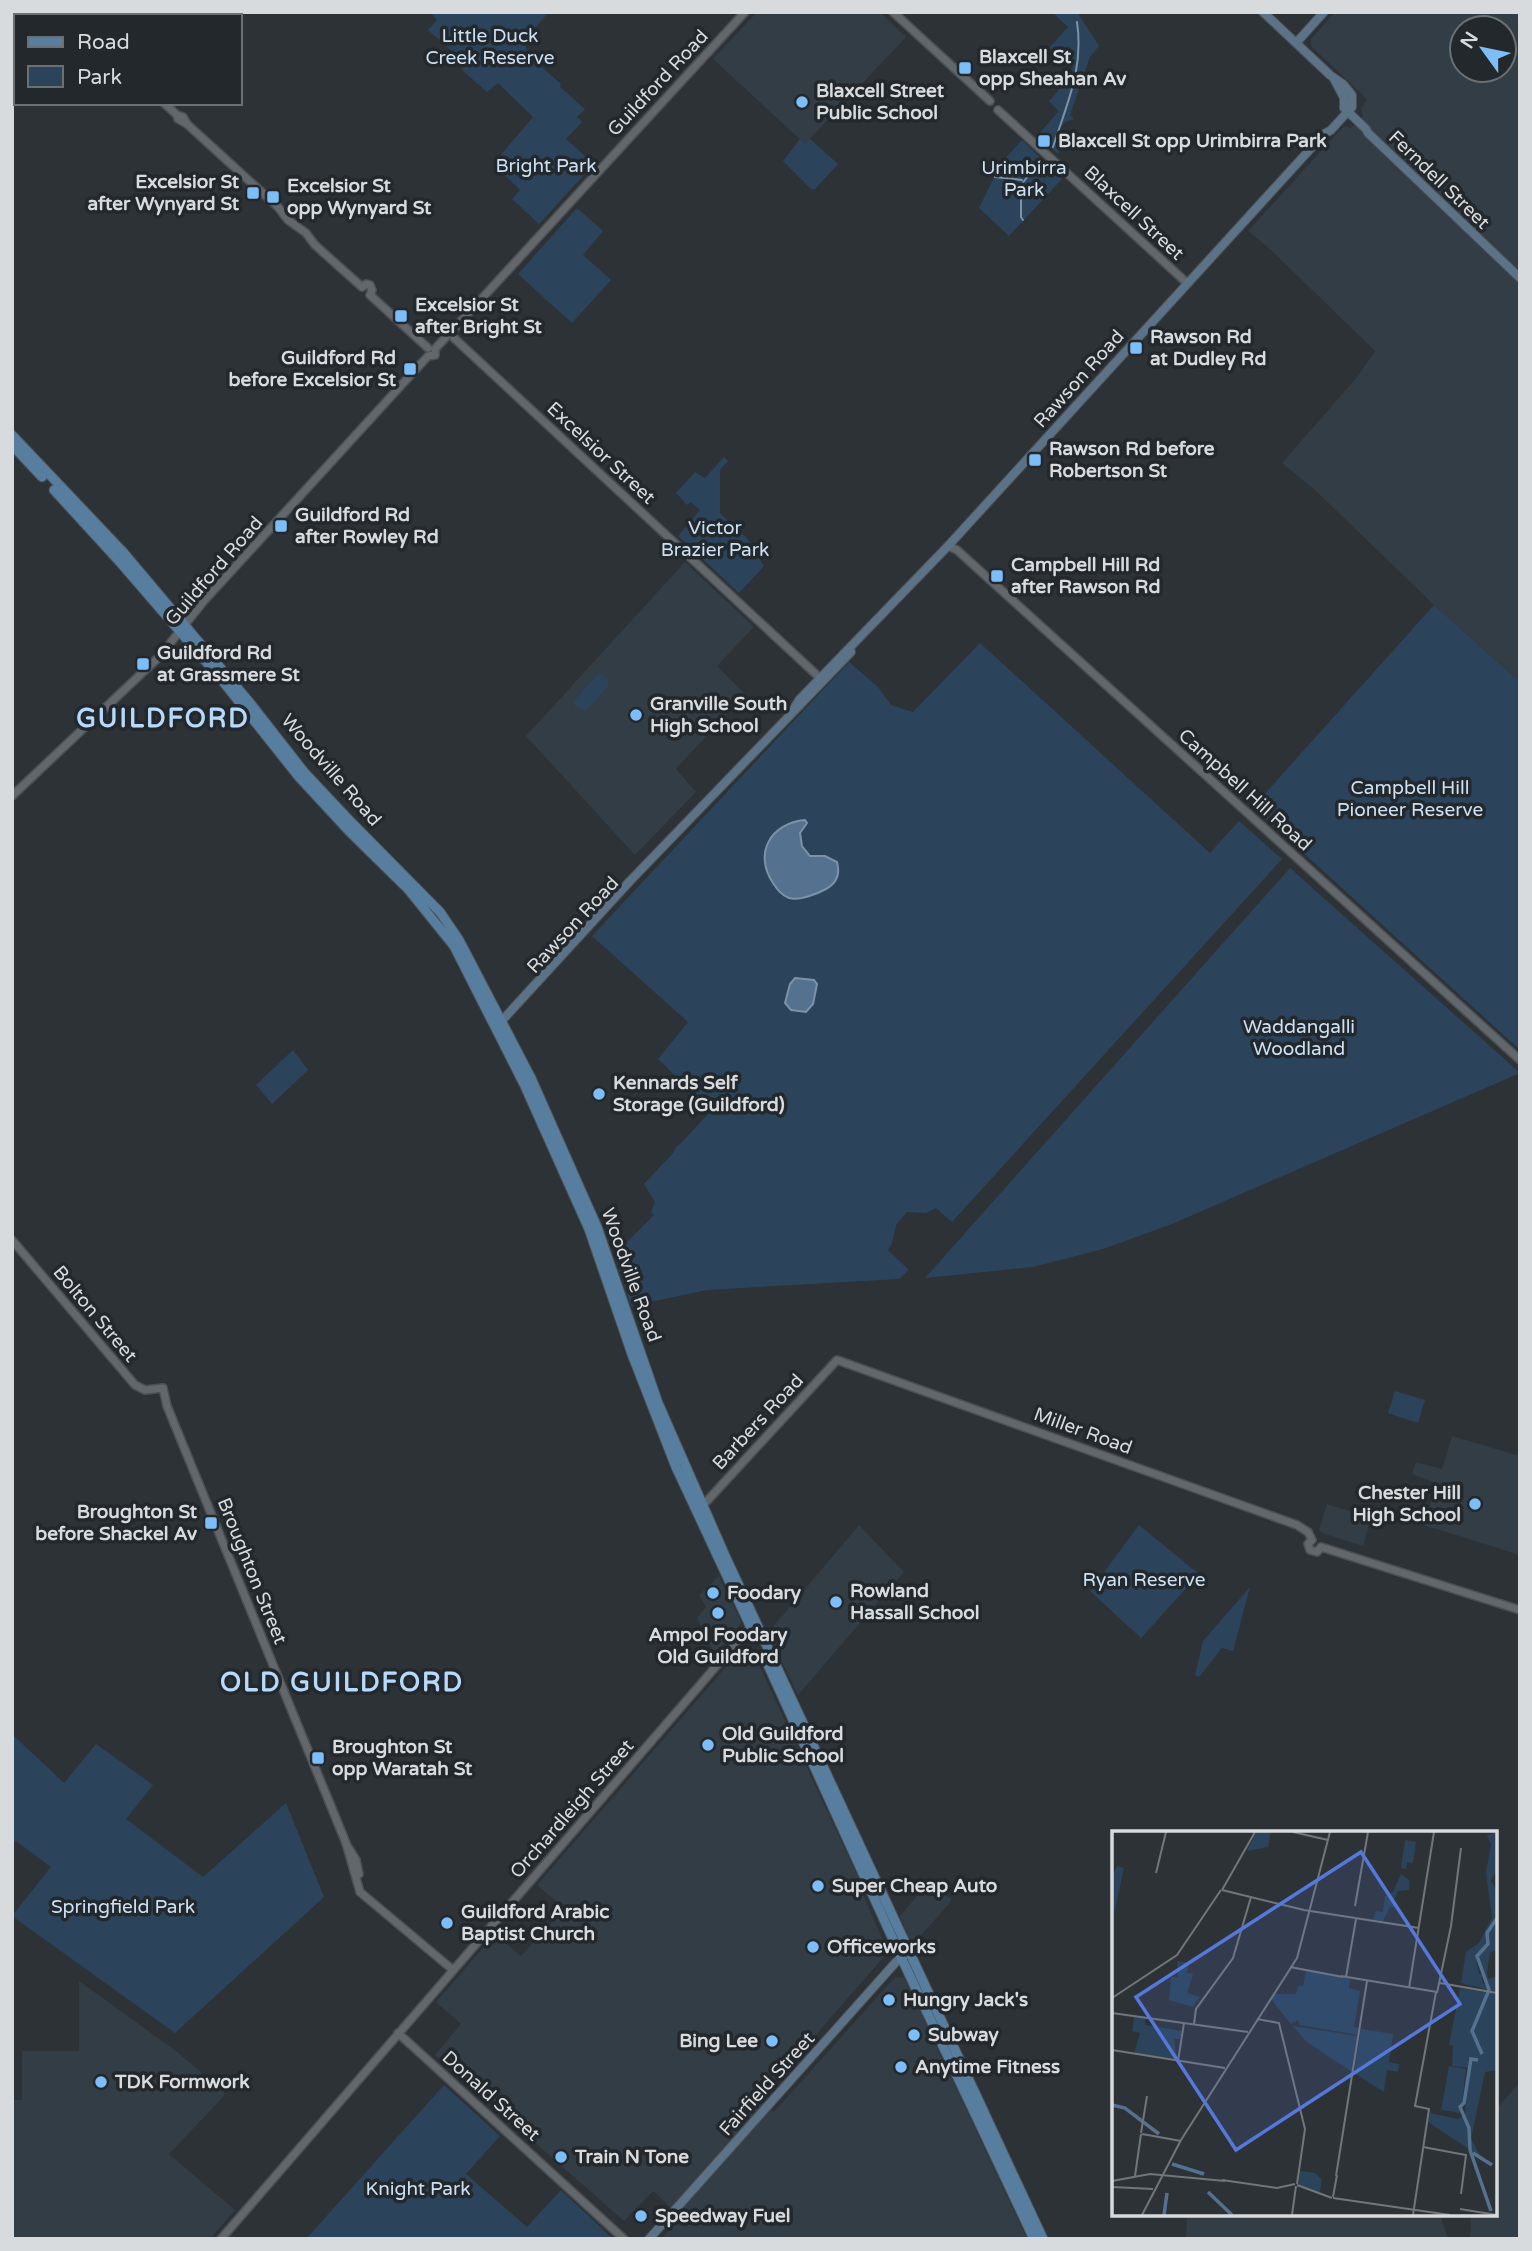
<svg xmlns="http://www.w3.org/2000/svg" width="1532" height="2251" viewBox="0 0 1532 2251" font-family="'Varela Round',sans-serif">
<rect width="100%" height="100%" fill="#2d3237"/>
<path fill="#333d46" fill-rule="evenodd" d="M757,12H880L906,37L805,144L713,59Z
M1335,12H1520V682L1434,605L1315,490L1282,463L1358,376L1375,351L1271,250L1248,231L1342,128L1346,126L1351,128L1363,116L1361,109L1367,99L1311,46V39ZM1462,28H1504V70H1462Z
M685,562L754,627L717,666L745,694L676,769L696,792L635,855L526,736Z
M1452,1436L1520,1456V1555L1424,1525L1437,1483L1412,1474L1416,1462L1442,1469Z
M1327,1504L1371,1518L1363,1546L1322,1533L1319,1530Z
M859,1525L904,1572L798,1695L768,1633Z
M719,1576L741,1621L740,1625L715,1655L697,1618L706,1607L699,1595Z
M744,1646L752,1650L858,1877L862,1892L888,1952L760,2099L774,2112L894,1978L904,1977L1027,2239H661L681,2217L653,2191L624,2221L435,2055L461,2024L436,2002L495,1934L521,1956L564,1908L537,1885Z
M930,1881L951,1899L949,1904L915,1942L909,1938L900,1916Z
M79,1981L176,2051L224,2092V2096L169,2154L235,2210L210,2239H12V2100H22V2051H79Z
M1520,2083V2239H1470L1471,2214H1495V2110Z
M1187,2214H1440L1448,2239H1186Z"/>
<path fill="#2b445b" d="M430,12H549L534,29L526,47L528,55L561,84L560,87L585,109L577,117L582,122L566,139L594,164L539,224L512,199L520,190L493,164L533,117L498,83L487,92L462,70L454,53L428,30L437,20Z
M1052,12H1077L1099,46L1090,57L1070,115L1074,119L1065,122L1059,129L1068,138L1058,154L1038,135L1059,111L1049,101L1070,77L1073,67L1049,48L1068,27Z
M800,139L805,144L810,139L838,164L815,189H811L783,161Z
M1022,140L1062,179L1009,236L979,208L1001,163Z
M577,208L603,231L583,255L611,280L572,323L518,274Z
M724,457L728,461L720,470V513L747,538L764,566L739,593L678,536L700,510L691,502L687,505L676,493L695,472L705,478Z
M1434,605L1520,682V1050L1253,807Z
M980,643L1210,853L1239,821L1282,859L952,1222L936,1208L926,1213L907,1212L896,1225L892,1243L888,1250L909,1270L899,1279L707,1290L631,1306L614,1255L654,1215L651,1212L655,1202L644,1184L673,1153L676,1147L680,1144L711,1111L658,1059L688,1022L592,936L849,662L878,687L891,705L913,712Z
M602,675L608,679L609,685L586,711L575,707L574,701L596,676Z
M1290,868L1520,1073L1172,1224L1103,1249L1033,1267L925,1278Z
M293,1050L308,1070L272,1104L256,1085Z
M1395,1391L1425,1400L1418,1423L1388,1413Z
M1139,1525L1199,1574L1141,1638L1090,1591Z
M1250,1587L1233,1651L1222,1648L1199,1677L1195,1675L1203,1641Z
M12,1734L64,1783L96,1744L153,1785L126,1819L203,1877L286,1803L324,1897L175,2033L12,1916L51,1867L16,1841L12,1845Z
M444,2085L500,2136L466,2174L527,2227L561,2190L613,2239H306Z"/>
<path fill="#54728f" stroke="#7c92a7" stroke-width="2" d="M805,820L807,823L800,833L802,846L810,856H825L837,862C840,873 837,883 826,889C817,894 799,901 789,898C781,895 777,889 773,883C753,853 771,823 805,820Z
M795,978L814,980L817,984L813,1004L806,1012L791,1010L785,1003L790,984Z"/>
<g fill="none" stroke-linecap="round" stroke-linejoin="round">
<path stroke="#7c92a7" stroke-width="2" d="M1053,147C1067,103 1084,69 1077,22
M995,177L1022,180
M1023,220L1021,217V185L1040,161"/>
<defs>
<path id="tertiary" d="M66,12L70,16
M893,12L990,101
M164,103L177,115L178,119L187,124
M998,110L1187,283
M177,115L183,117L187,124L278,207L288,220L306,233L315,245L362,287
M362,287L366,284L370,285L372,290L370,295
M370,295L428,348
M454,338L820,678
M948,546L957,550L1520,1060
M12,796L160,656L203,602L428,356L435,355V349L446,337V331L453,330L745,12
M12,1240L135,1385L145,1390L163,1388L167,1406L346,1843L360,1892L453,1970
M701,1504L707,1501L837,1360L1297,1525L1308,1532L1312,1540
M1312,1540L1308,1544L1310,1550L1317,1552L1321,1547
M1321,1547L1520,1610
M346,1844L356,1860L359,1874
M398,2033L624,2239
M221,2239L744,1634L755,1624"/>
<path id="secondary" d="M1296,43L1324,12
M1334,79L1344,98V108
M1344,108L1366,129L1368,133L1520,278
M792,712L799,700L948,546L1324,134L1331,130L1352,107V95L1343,84L1330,75L1263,12
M497,1026L630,881L851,652
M649,2239L896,1962L906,1954"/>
<path id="primary" d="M12,435L123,552L250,703L304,772L350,821L440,912L459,940L531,1078L597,1227L658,1403L726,1558L1043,2239
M12,445L42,477
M54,490L119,561L221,679L299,777L349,831L408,889L454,946L524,1084L589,1229L632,1354L676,1467L754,1634
M764,1656L901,1957L1034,2239"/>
</defs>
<use href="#tertiary" stroke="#4c5054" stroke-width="10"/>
<use href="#secondary" stroke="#4c5054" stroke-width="10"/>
<use href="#primary" stroke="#4c5054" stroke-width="11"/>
<use href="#tertiary" stroke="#62676c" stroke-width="7"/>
<use href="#secondary" stroke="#5c7286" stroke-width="8"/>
<use href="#primary" stroke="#577d9f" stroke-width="9"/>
</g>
<g fill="#7dbef9" stroke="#23282c" stroke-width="2.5">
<rect x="958" y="61" width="14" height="14" rx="3.5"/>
<circle cx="802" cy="102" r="7"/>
<rect x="1037" y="134" width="14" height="14" rx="3.5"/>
<rect x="246" y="186" width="14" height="14" rx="3.5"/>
<rect x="266" y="190" width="14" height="14" rx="3.5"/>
<rect x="394" y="309" width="14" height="14" rx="3.5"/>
<rect x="1129" y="341" width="14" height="14" rx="3.5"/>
<rect x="403" y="362" width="14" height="14" rx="3.5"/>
<rect x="1028" y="453" width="14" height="14" rx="3.5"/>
<rect x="274" y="519" width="14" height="14" rx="3.5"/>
<rect x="990" y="569" width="14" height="14" rx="3.5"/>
<rect x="136" y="657" width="14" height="14" rx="3.5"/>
<circle cx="636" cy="715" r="7"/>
<circle cx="599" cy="1094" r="7"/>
<circle cx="1475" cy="1504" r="7"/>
<rect x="204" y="1516" width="14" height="14" rx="3.5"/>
<circle cx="713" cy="1593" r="7"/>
<circle cx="836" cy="1602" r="7"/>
<circle cx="718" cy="1613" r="7"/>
<circle cx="708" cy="1745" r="7"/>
<rect x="311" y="1751" width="14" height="14" rx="3.5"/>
<circle cx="818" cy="1886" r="7"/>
<circle cx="447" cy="1923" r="7"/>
<circle cx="813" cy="1947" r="7"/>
<circle cx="889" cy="2000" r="7"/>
<circle cx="914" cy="2035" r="7"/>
<circle cx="772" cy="2041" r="7"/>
<circle cx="901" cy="2067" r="7"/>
<circle cx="101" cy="2082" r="7"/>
<circle cx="561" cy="2157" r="7"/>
<circle cx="641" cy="2216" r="7"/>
</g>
<g text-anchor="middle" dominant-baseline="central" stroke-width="7" stroke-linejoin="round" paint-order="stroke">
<g font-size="19" fill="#cce0f4" stroke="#23282c">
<text x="490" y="36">Little Duck<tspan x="490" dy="22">Creek Reserve</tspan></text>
<text x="546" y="166">Bright Park</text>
<text x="1024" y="168">Urimbirra<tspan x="1024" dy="22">Park</tspan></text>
<text x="715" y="528">Victor<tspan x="715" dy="22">Brazier Park</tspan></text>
<text x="1410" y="788">Campbell Hill<tspan x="1410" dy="22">Pioneer Reserve</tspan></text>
<text x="1299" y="1027">Waddangalli<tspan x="1299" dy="22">Woodland</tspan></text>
<text x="1144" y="1580">Ryan Reserve</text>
<text x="123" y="1907">Springfield Park</text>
<text x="418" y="2189">Knight Park</text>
</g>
<g font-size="19" font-weight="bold" fill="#d8dbde" stroke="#23282c" text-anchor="start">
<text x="979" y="57">Blaxcell St<tspan x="979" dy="22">opp Sheahan Av</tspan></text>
<text x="816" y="91">Blaxcell Street<tspan x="816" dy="22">Public School</tspan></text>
<text x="1058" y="141">Blaxcell St opp Urimbirra Park</text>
<text x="239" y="182" text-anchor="end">Excelsior St<tspan x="239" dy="22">after Wynyard St</tspan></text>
<text x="287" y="186">Excelsior St<tspan x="287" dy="22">opp Wynyard St</tspan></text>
<text x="415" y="305">Excelsior St<tspan x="415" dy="22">after Bright St</tspan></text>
<text x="1150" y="337">Rawson Rd<tspan x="1150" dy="22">at Dudley Rd</tspan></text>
<text x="396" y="358" text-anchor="end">Guildford Rd<tspan x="396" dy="22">before Excelsior St</tspan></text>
<text x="1049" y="449">Rawson Rd before<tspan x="1049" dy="22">Robertson St</tspan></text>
<text x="295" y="515">Guildford Rd<tspan x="295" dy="22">after Rowley Rd</tspan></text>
<text x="1011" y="565">Campbell Hill Rd<tspan x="1011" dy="22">after Rawson Rd</tspan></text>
<text x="157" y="653">Guildford Rd<tspan x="157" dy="22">at Grassmere St</tspan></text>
<text x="650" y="704">Granville South<tspan x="650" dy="22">High School</tspan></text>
<text x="613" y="1083">Kennards Self<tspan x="613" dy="22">Storage (Guildford)</tspan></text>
<text x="1461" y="1493" text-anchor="end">Chester Hill<tspan x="1461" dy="22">High School</tspan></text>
<text x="197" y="1512" text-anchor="end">Broughton St<tspan x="197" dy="22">before Shackel Av</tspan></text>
<text x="850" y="1591">Rowland<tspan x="850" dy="22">Hassall School</tspan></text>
<text x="727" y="1593">Foodary</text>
<text x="718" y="1635" text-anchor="middle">Ampol Foodary<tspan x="718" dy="22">Old Guildford</tspan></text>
<text x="722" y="1734">Old Guildford<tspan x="722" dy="22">Public School</tspan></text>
<text x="332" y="1747">Broughton St<tspan x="332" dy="22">opp Waratah St</tspan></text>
<text x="832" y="1886">Super Cheap Auto</text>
<text x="461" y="1912">Guildford Arabic<tspan x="461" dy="22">Baptist Church</tspan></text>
<text x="827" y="1947">Officeworks</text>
<text x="903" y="2000">Hungry Jack's</text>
<text x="928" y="2035">Subway</text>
<text x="758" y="2041" text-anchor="end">Bing Lee</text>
<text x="915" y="2067">Anytime Fitness</text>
<text x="115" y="2082">TDK Formwork</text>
<text x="575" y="2157">Train N Tone</text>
<text x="655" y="2216">Speedway Fuel</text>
</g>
<g font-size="19" fill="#d8dbde" stroke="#23282c">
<text transform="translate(658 83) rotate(-47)">Guildford Road</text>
<text transform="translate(1439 180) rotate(44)">Ferndell Street</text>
<text transform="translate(1134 213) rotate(43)">Blaxcell Street</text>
<text transform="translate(1079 379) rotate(-48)">Rawson Road</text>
<text transform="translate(601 453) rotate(43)">Excelsior Street</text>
<text transform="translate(214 571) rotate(-49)">Guildford Road</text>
<text transform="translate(331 770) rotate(49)">Woodville Road</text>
<text transform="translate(1245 790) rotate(42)">Campbell Hill Road</text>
<text transform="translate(573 925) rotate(-47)">Rawson Road</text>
<text transform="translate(631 1275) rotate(70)">Woodville Road</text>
<text transform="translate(95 1314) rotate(50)">Bolton Street</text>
<text transform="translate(758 1422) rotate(-47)">Barbers Road</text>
<text transform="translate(1083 1431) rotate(20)">Miller Road</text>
<text transform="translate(252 1571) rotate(68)">Broughton Street</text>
<text transform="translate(572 1809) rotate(-49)">Orchardleigh Street</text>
<text transform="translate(767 2084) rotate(-48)">Fairfield Street</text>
<text transform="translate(491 2096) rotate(42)">Donald Street</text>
</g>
<g font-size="26" font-weight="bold" letter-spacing="2" fill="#b7dafc" stroke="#23282c">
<text x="163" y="718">GUILDFORD</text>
<text x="342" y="1682">OLD GUILDFORD</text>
</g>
</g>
<g transform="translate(1112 1831)">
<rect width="385" height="385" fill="#2d3237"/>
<path d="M144,1H159L156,16L135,20ZM383,1L385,37L379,50L385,59V82L374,102L376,113L365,123L364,128L367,143L370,144V151L374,156L366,124L377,112L375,102L385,91V118L378,122L375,141L376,148L385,145V161L349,152L354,121L367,112L380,87L374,41L379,13L375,5ZM293,9L304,11L301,32L295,31L294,38L289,37ZM5,35L12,37L2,83L0,46ZM289,43L298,50L297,59L286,60L281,71L284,76H278L271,90L261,89L264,80L271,81L273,65L281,61ZM65,130L77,132L75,142L81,143L75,162L88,166L81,176L57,169L59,146H66ZM194,140L238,148L237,157L248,160L242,196L247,197L246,204L188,194L186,189L179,193L159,168L163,163H184L186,155H191ZM348,157L385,163V239L373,241L359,308L369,326L316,291L318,282L346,288L353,284L355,242L359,237L340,235L341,215L337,214ZM22,186L33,187V194L70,200L68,208H62L65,228L22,222L28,202L20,200ZM181,195L246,205L240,241L195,211ZM249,198L281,203L277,231L287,233L286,241L275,239L272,261L242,242ZM337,235L354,238L349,282L329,279ZM188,340L203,342L210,349L207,364L187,354Z" fill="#2b445b"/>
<path fill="none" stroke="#54728f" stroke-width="3.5" d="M370,223L360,200L377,159L365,125L376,113L375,102L385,87M0,274L13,277L47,303M358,319L379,380M358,319L357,297L348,276L352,272L359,228L366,229M361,322L380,334M60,333L92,343M96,361L120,384M52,384L55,362"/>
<path fill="none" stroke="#71767a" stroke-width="2" d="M181,1L216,9M44,42L54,1M110,59L192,79L307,97M110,59L143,1M243,75L256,1M339,95L349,17M178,136L231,146M229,145L325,161M234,146L244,88M328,152L385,162M297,157L322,1M325,162L339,95M0,167L65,124L109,59M0,182L136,201M145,188L167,192L193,298L185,353M82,193L84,178L121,127L139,66M0,219L113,237M66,230L72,192M29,302L35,265M30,303L69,310M311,316L354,324L349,363M23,345L29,303M224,345L255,150M110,349L165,357L183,353M0,350L38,343L113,350M185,354L220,367M0,356L41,358M221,366L225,344M221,367L338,384M348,378L385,384M30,384L69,309L185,127L218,1M180,384L184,355M301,384L317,278L303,275L324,161"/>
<path fill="#5578da" fill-opacity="0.15" stroke="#5578da" stroke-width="3.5" d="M249,21L348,173L124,319L24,166Z"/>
<rect width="385" height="385" fill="none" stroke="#d8dbde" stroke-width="3.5"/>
</g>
<rect width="1532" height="2251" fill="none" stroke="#d8dbde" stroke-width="28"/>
<rect x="14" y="14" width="228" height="91" fill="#23282c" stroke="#6b7073" stroke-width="2"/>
<rect x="28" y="37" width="35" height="10" fill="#577d9f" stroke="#6b7073" stroke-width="2"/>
<text x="77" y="49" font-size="21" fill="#d8dbde">Road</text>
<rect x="28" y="66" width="35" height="21" fill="#2b445b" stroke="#6b7073" stroke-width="2"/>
<text x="77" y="84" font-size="21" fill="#d8dbde">Park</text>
<g transform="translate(1483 49) rotate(303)"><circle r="33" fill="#23282c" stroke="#6b7073" stroke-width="2"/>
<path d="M0-5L12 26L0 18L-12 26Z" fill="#7dbef9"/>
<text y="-10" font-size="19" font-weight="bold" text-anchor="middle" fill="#d8dbde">N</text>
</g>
</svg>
